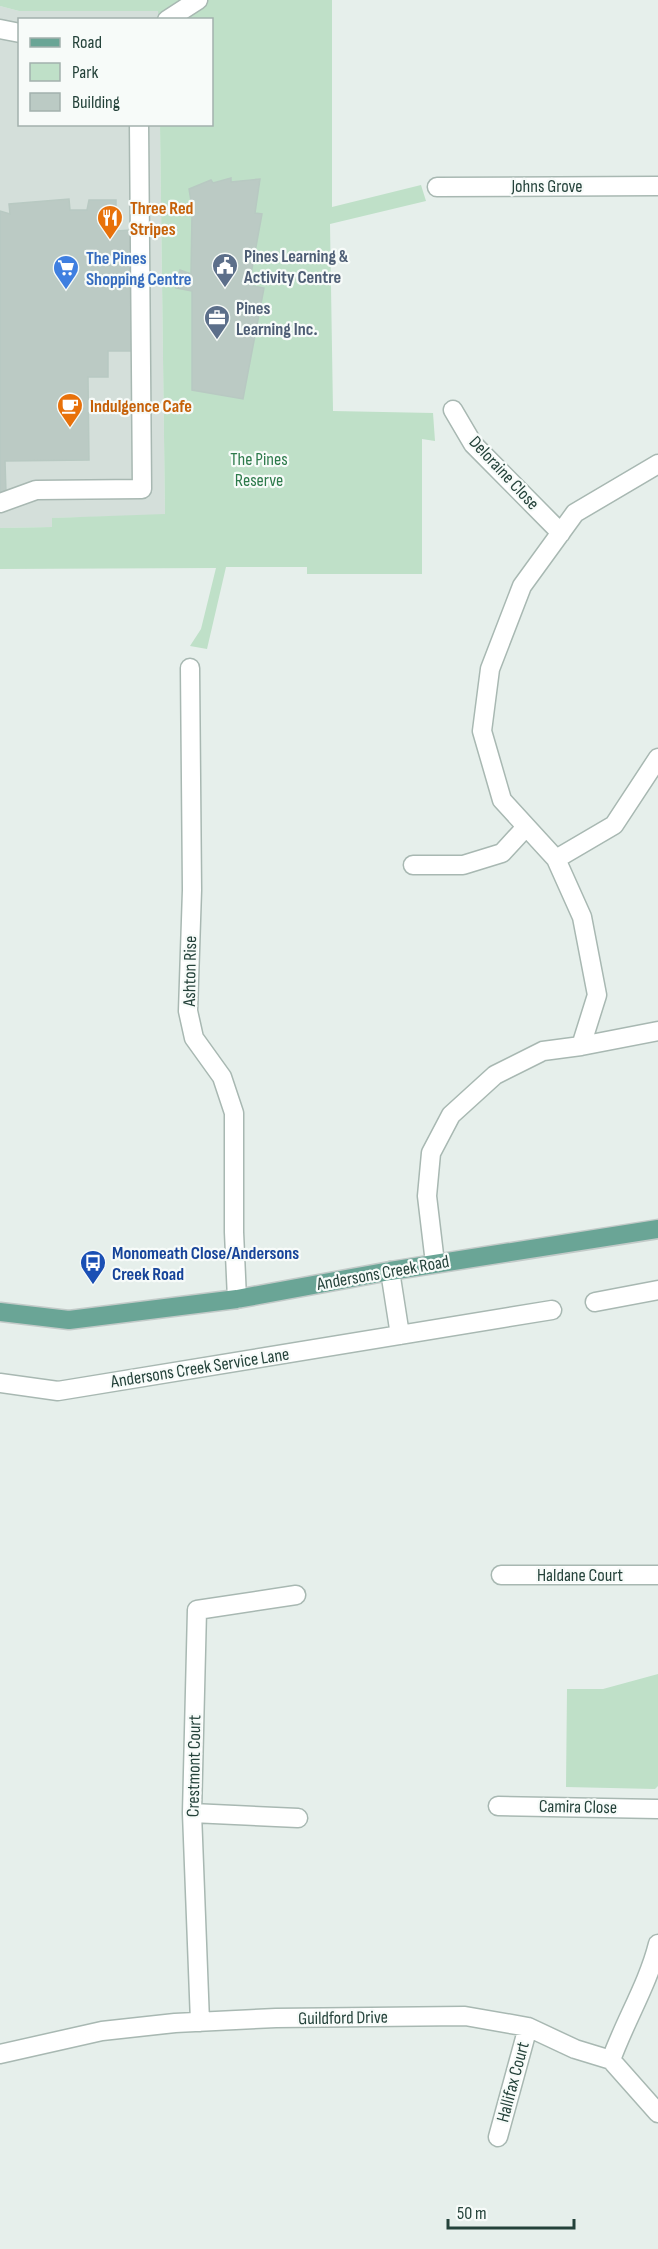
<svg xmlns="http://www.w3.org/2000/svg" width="658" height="2249" viewBox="0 0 658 2249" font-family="'Sofia Sans Condensed',sans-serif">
<rect width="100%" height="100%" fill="#e6efeb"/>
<path fill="#d4dfda" d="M0,6L19,11H159V19L20,20V124L160,125L165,515L53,518L52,527L0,528Z"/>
<path fill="#bfe0c8" d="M0,0H332V207L421,185L426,201L330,224L333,411L433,413L435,441L422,439V574H307V567H226L207,649L190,646L201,629L216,568L0,569V528L52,527V518L165,514L160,125L212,124V20L159,19L158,11H19L0,6Z
M658,1674V1786L655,1789L566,1787L567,1689H603Z"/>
<path fill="#bbcac4" stroke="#b8c9c2" stroke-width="1.5" d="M231,178V182L260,179L255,213L262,214L249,285L264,288L243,399L192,390V291L176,288L180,270L191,274L192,214L193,213L189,189L211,180L213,183Z
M69,199L70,210H87L89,200H116V231L131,230L132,351H108V377H88L89,460L5,461L6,493H0V211L10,214L9,204Z"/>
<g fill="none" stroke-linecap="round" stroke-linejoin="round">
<defs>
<path id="minor" d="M167,20L198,0
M0,29L20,33
M437,187L658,186
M453,410L473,444L561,533
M0,503L36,490L142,489L139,124
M190,668L192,890L188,1011L194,1038L222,1077L234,1113V1232L237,1299
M556,859L614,825L658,758
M413,865H463L502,853L526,827
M581,1046L658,1031
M435,1263L427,1196L431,1153L451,1115L495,1075L543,1051L581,1046L597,995L582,917L556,859L502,800L482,731L490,669L522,586L575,513L658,464
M390,1271L400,1335
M595,1302L658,1290
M0,1383L58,1391L552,1310
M501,1575H658
M498,1806L658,1809
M192,1813L298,1818
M200,2022L192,1813L197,1610L296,1595
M0,2054L102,2031L175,2023L276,2018L465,2016L528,2027L575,2049L611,2060L658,2113
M611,2060C625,2021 648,1984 658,1944
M498,2137L528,2027"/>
<path id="major" d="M0,1312L69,1320L237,1299L390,1271L658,1229"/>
</defs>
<use href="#minor" stroke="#a8b8b2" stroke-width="21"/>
<use href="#major" stroke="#c2cac8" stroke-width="21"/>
<use href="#minor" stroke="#fff" stroke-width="18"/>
<use href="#major" stroke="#6aa596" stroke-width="18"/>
</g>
<defs>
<symbol id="restaurant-pin" viewBox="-11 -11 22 30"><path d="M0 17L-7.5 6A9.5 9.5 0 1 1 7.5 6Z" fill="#e8710a" stroke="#f7fbf9"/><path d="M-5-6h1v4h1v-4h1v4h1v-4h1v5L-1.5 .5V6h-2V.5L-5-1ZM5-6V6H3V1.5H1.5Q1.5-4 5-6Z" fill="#fff"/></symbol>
<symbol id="civic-pin" viewBox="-11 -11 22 30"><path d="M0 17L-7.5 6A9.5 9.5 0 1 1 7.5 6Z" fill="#5c6f8a" stroke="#f7fbf9"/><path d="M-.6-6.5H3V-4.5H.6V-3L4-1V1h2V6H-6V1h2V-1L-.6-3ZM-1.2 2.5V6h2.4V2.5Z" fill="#fff"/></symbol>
<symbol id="supermarket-pin" viewBox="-11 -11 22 30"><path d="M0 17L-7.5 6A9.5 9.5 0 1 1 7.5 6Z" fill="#3f7fe0" stroke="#f7fbf9"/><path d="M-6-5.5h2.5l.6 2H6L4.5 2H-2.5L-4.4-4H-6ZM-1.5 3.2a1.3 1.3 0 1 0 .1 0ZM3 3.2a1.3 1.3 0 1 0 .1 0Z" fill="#fff"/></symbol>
<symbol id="office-pin" viewBox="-11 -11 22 30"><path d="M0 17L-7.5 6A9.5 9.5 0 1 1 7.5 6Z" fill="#5c6f8a" stroke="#f7fbf9"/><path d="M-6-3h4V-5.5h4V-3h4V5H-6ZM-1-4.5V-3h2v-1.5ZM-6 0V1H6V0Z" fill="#fff"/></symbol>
<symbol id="cafe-pin" viewBox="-11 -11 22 30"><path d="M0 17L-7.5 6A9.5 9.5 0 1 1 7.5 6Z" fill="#e8710a" stroke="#f7fbf9"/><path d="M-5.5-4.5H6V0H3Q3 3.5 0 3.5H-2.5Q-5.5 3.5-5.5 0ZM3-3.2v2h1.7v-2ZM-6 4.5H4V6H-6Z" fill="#fff"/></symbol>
<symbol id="bus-pin" viewBox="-11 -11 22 30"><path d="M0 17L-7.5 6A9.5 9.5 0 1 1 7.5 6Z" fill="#1a4fb4" stroke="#f7fbf9"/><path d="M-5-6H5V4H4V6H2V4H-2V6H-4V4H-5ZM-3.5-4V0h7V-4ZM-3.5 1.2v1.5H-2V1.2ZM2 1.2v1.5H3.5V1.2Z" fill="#fff"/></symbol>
</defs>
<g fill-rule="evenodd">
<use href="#restaurant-pin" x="95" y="203" width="30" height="40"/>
<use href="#civic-pin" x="210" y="251" width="30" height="40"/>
<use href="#supermarket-pin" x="51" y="253" width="30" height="40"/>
<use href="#office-pin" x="202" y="303" width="30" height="40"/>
<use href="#cafe-pin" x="55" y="391" width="30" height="40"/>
<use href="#bus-pin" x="78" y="1248" width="30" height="40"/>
</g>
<g text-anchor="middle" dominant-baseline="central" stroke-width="4.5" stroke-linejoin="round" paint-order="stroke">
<g font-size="18" fill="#24423a" stroke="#f7fbf9">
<text x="547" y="186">Johns Grove</text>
<text transform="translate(504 473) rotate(47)">Deloraine Close</text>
<text transform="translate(190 971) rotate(-89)">Ashton Rise</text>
<text transform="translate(383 1273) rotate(-10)">Andersons Creek Road</text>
<text transform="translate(200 1368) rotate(-9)">Andersons Creek Service Lane</text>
<text x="580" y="1575">Haldane Court</text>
<text transform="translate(194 1766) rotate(-89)">Crestmont Court</text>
<text transform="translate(578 1807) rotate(1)">Camira Close</text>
<text transform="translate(343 2018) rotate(-1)">Guildford Drive</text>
<text transform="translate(513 2082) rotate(-75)">Hallifax Court</text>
</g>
<g font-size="18" font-weight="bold" fill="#c56008" stroke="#f7fbf9" text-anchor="start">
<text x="130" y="208">Three Red<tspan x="130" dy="21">Stripes</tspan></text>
<text x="90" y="406">Indulgence Cafe</text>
</g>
<g font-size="18" font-weight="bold" fill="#4e5e75" stroke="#f7fbf9" text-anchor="start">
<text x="244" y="256">Pines Learning &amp;<tspan x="244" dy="21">Activity Centre</tspan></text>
<text x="236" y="308">Pines<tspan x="236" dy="21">Learning Inc.</tspan></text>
</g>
<g font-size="18" font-weight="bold" fill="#366cbe" stroke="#f7fbf9" text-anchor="start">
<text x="86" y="258">The Pines<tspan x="86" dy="21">Shopping Centre</tspan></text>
</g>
<g font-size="18" fill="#2d7a4b" stroke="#f7fbf9">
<text x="259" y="459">The Pines<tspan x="259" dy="21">Reserve</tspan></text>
</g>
<g font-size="18" font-weight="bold" fill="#164399" stroke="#f7fbf9" text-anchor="start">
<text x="112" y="1253">Monomeath Close/Andersons<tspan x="112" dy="21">Creek Road</tspan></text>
</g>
</g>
<rect x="18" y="18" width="195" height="108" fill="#f7fbf9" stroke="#a3b1ad" stroke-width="1.5"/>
<rect x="30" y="38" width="30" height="9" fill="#6aa596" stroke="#a3b1ad" stroke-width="1.5"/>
<text x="72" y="48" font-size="18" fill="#24423a">Road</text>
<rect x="30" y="63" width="30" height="18" fill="#bfe0c8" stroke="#a3b1ad" stroke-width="1.5"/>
<text x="72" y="78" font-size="18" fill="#24423a">Park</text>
<rect x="30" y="93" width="30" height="18" fill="#bbcac4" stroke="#a3b1ad" stroke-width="1.5"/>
<text x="72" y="108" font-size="18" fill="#24423a">Building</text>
<path d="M448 2219v9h126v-9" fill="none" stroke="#24423a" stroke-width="3"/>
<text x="457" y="2219" font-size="18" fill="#24423a" stroke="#f7fbf9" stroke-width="4.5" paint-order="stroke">50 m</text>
</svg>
